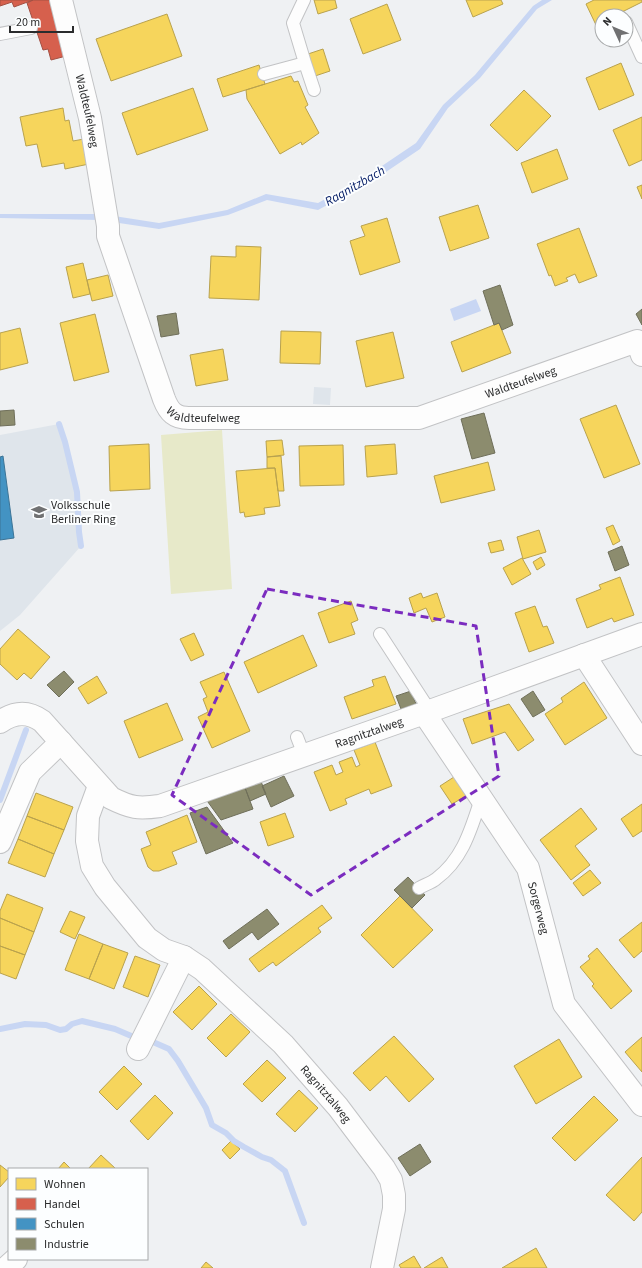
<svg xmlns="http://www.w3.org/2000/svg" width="642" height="1268" viewBox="0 0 642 1268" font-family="'Source Sans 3',sans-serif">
<rect width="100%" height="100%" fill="#eff1f3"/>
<path fill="#dfe5eb" d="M314,387L331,388L330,405L313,404Z
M59,424L65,442L77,492L79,532L81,546L20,615L0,631V435Z"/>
<path fill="#e7e9c9" d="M222,430L232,589L171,594L161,435Z"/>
<path fill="#c8d6f3" d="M542,0H552L537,9L480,78L448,108L420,149L374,180L318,210L267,200L228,215L159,229L99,220L0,218V214H101L159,223L227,210L266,194L318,203L370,174L416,143L443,105L475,75L533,6Z
M476,299L481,311L454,321L450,309Z"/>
<path fill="#f6d55c" stroke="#b9a24e" d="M314,0H335L337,8L318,14Z
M466,0H501L503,4L473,17Z
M594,0H642V2L614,16H602V22L596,25L586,4Z
M387,4L401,40L363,54L350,19Z
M167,14L182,56L111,81L96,39Z
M323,49L330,71L315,76L308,54Z
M621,63L634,95L599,110L586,78Z
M259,65L265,84L223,97L217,79Z
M291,76L294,82L298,81L308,105L305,107L319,133L302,145L301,142L280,154L247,99L246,90Z
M193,88L208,130L137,155L122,113Z
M524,90L551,116L517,151L490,125Z
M63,108L65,121L69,120L73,141L84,139L89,164L65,169L64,163L42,167L37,144L26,146L20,117Z
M642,117V160L629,166L613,130Z
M557,149L568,179L532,193L521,163Z
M642,185V199L637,187Z
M478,205L489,238L450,251L439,217Z
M387,218L400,262L360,275L350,241L365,236L361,226Z
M579,228L597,276L579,283L575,274L566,278L568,281L555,286L551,275L549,276L537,244Z
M236,246L261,247L259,300L209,298L211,256L236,257Z
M83,263L90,294L73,298L66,267Z
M108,275L113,296L92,301L87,280Z
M95,314L109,372L74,381L60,323Z
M499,323L511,353L462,372L451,342Z
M20,328L28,363L0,370V333Z
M281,331L321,332L320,364L280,363Z
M393,332L404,378L366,387L356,341Z
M223,349L228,380L196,386L190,355Z
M616,405L640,464L604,478L580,419Z
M282,440L284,455L267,457L266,441Z
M149,444L150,489L110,491L109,446Z
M395,444L397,474L367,477L365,446Z
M343,445L344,485L300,486L299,446Z
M281,456L284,491H278L275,468H267V457Z
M488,462L495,490L441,503L434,476Z
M275,468L280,506L264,508L265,514L245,517L244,512L240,513L236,471Z
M613,525L620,541L613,545L606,528Z
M539,530L546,552L523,559L517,537Z
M501,540L504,550L491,553L488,543Z
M541,557L545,565L537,570L533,562Z
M522,558L531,574L512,585L503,568Z
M620,577L634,615L614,622L612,618L587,628L576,599L601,589L599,585Z
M421,593L423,598L437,593L445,617L432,622L426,608L414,613L409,598Z
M351,601L358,620L351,623L355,634L329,643L318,613Z
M535,606L543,627L547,626L554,643L529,652L515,613Z
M18,629L50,657L31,679L24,673L17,680L0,664V649Z
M194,633L204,655L191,661L180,639Z
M303,635L317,666L258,693L244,662Z
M224,672L250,731L212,748L198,717L208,712L203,699L207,697L200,682Z
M97,676L107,693L88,704L78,688Z
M385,676L396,704L352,719L344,697L374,686L372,680Z
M584,682L607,718L565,745L545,714L563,702L561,698Z
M167,703L183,740L139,758L124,721Z
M509,704L534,740L518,751L505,732L472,744L463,719Z
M375,742L392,786L371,794L369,789L345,799L347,804L330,811L314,772L332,765L336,775L343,772L339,762L352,757L356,767L360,765L354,750Z
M454,777L466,796L452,804L440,786Z
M36,793L73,807L64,830L27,816Z
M642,804V831L633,837L621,819Z
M581,808L597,829L575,846L590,865L571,880L540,840Z
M285,813L294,837L268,846L260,822Z
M187,815L197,842L172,852L177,864L159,871H153L148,867L141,849L151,845L146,832Z
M27,816L64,830L54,854L18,839Z
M18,839L54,854L45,877L8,863Z
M590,870L601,883L583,896L573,883Z
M7,894L43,908L34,932L0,918V911Z
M400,896L433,930L393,968L361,935Z
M322,905L332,918L318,928L321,932L276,966L273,962L259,972L249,959Z
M70,911L85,917L75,939L60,932Z
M0,918L34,932L25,955L0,946Z
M642,922V951L634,958L619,940Z
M79,934L103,944L89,979L65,970Z
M103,944L128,953L114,989L89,979Z
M0,946L25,955L16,979L0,973Z
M597,948L632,991L611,1009L592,986L594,984L580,967L590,959L588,956Z
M135,956L160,965L148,997L123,987Z
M199,986L217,1004L192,1030L173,1012Z
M231,1014L250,1032L226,1057L207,1038Z
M394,1036L434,1079L409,1102L386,1076L370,1091L353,1073Z
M642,1037V1072L625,1052Z
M559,1039L582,1077L536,1104L514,1066Z
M267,1060L286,1078L262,1102L243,1084Z
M124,1066L142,1084L117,1110L99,1092Z
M299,1090L318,1108L295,1132L276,1114Z
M155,1095L173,1113L148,1140L130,1121Z
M594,1096L618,1120L575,1161L552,1138Z
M231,1141L240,1149L230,1159L222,1150Z
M101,1155L116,1169H88Z
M642,1157V1212L634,1221L606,1195Z
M64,1162L71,1169H58Z
M0,1165L9,1172V1177L0,1187Z
M536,1248L547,1268H502Z
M414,1256L421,1268H401L399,1265Z
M442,1257L448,1268H424Z
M206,1262L213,1268H201Z"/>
<path fill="#d6604d" stroke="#a35043" d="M0,0H33L14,7L12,2L0,6Z
M33,0H52L70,55L51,60L48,49L43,50L27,3Z"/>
<path fill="#4393c3" stroke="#3c7496" d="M3,456L14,538L0,540V457Z"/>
<path fill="#8c8c6e" stroke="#6f6f5a" d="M500,285L513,325L502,330L499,323L494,325L483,291Z
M642,309V325L636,314Z
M176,313L179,334L161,337L157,316Z
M14,410L15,425L0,426V411Z
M484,413L495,453L472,459L461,419Z
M622,546L629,565L615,571L608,552Z
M64,671L74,682L59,697L47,685Z
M411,691L416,704L401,709L396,696Z
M533,691L545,710L533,717L521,699Z
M284,776L294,796L271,807L262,786Z
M260,779L266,794L250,801L244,785Z
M244,785L253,809L221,820L205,798Z
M207,807L233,843L206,854L190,813Z
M408,877L425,895L412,908L394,890Z
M267,909L279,924L258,940L252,932L229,949L223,941Z
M420,1144L431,1162L410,1176L398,1158Z"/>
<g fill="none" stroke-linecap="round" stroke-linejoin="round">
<path stroke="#c8d6f3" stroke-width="6" d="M59,424L65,442L77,492L79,532L81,546
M0,800L26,730
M0,1029L25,1024L46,1025L60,1030L66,1029L72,1024L82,1021L115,1029L136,1038
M153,1042L169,1049L178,1061L206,1108L212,1125L226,1133L234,1141L244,1147L262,1157L271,1160L285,1171L304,1223"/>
<defs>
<path id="service" d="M626,22L642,57
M0,34L31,28
M305,63L314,90
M264,74L305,63L293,23L304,0
M380,634L430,711
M297,737L304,755
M419,888C424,885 431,883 436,879C463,859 471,829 481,799"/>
<g id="minor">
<path id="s1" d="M61,0L90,118L108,226V236L164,399C169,412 175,418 189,418H419L637,341L642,355"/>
<path d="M584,655L642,744"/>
<path id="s2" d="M424,713L528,868L564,1004L642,1105"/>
<path id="s3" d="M0,722C14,712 28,711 42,721L111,798C131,808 138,809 160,806L430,711L642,634"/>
<path id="s4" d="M99,786L88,816L87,841L92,866L105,887L147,938L164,950L184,957L202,969L283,1044L338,1107L384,1168L391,1180L394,1195V1209L382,1268"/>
<path d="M0,842L30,772L61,742"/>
<path d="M138,1049L184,957"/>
<path d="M6,1268L16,1259"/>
</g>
</defs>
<use href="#service" stroke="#c2c3c5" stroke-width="14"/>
<use href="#minor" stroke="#c2c3c5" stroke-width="24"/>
<use href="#service" stroke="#fdfdfd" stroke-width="12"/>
<use href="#minor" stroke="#fdfdfd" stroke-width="22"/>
</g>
<path fill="none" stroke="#7b2cbf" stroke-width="3" stroke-dasharray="8 5" stroke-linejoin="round" d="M267,589L476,626L499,776L311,895L172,795Z"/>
<defs>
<symbol id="school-bare" viewBox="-9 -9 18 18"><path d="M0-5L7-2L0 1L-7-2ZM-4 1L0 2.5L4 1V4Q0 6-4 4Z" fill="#707172" stroke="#fcfeff" stroke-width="2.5" paint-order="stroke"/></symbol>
</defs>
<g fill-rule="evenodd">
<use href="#school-bare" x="28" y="501" width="22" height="22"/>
</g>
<g text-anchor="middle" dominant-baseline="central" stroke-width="4" stroke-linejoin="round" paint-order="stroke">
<g font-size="12" fill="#2b2c2d" stroke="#fcfeff">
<text stroke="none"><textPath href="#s1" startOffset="114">Waldteufelweg</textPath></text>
<text stroke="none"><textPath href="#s1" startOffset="785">Waldteufelweg</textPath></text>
<text stroke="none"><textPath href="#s1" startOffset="461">Waldteufelweg</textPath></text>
<text stroke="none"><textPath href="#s3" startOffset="421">Ragnitztalweg</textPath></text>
<text stroke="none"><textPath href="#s2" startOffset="228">Sorgerweg</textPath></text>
<text stroke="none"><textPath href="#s4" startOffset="413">Ragnitztalweg</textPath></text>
</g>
<g font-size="12" fill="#2b2c2d" stroke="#fcfeff" text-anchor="start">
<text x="51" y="505">Volksschule<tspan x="51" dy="14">Berliner Ring</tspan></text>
</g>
<g font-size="13" font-style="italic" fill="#092169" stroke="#fcfeff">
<text transform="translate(355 186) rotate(-30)">Ragnitzbach</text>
</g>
</g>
<rect x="8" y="1168" width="140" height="92" fill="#fcfeff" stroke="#a8aaab"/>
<rect x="16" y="1178" width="20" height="12" fill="#f6d55c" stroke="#a8aaab"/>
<text x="44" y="1188" font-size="12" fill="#2b2c2d">Wohnen</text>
<rect x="16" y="1198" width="20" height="12" fill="#d6604d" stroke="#a8aaab"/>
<text x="44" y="1208" font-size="12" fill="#2b2c2d">Handel</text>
<rect x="16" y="1218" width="20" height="12" fill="#4393c3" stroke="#a8aaab"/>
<text x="44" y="1228" font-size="12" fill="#2b2c2d">Schulen</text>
<rect x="16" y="1238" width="20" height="12" fill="#8c8c6e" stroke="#a8aaab"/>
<text x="44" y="1248" font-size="12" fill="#2b2c2d">Industrie</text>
<g transform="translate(614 28) rotate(314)"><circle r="19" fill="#fcfeff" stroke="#a8aaab"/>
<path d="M0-3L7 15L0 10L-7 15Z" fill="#707172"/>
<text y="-6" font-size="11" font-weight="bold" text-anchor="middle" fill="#2b2c2d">N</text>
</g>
<path d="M10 26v6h63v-6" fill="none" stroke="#2b2c2d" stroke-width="2"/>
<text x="16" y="26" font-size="12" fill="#2b2c2d" stroke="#fcfeff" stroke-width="3" paint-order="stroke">20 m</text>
</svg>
